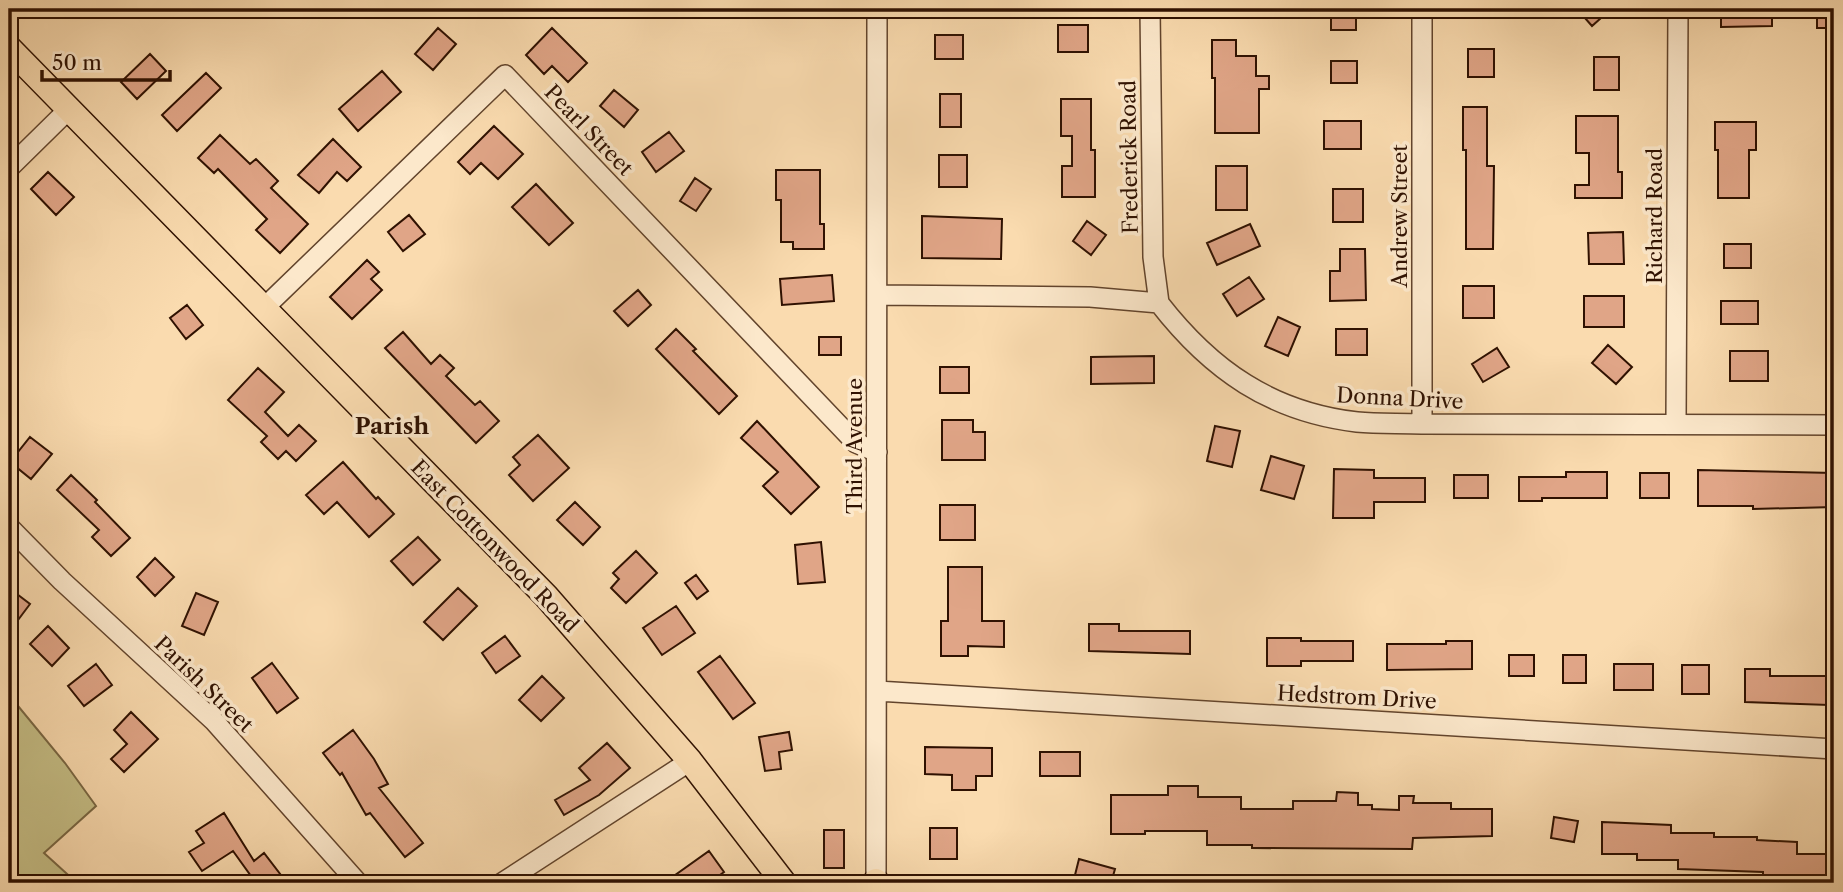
<svg xmlns="http://www.w3.org/2000/svg" width="1843" height="892" viewBox="0 0 1843 892" font-family="'Libre Caslon Text',serif">
<rect width="100%" height="100%" fill="#fadbaf"/>
<filter id="stains"><feTurbulence type="fractalNoise" baseFrequency=".00286" numOctaves="4"/><feColorMatrix values="0 0 0 0 .2 0 0 0 0 .09 0 0 0 0 .02 0 0 0 .5 -.17"/></filter>
<radialGradient id="worn" r=".72"><stop offset=".6" stop-color="#630" stop-opacity="0"/><stop offset="1" stop-color="#630" stop-opacity=".3"/></radialGradient>
<path fill="#c5be86" stroke="#7a6844" stroke-width="2" d="M9,695L65,763L96,806L44,853L77,883H9Z"/>
<path fill="#e0a587" stroke="#2f1101" stroke-width="2" d="M1331,9H1356V30H1331Z
M1577,9H1611L1592,26Z
M1721,9H1772V26L1721,27Z
M1817,9H1834V28H1817Z
M1058,25H1088V52H1058Z
M438,28L456,44L433,70L415,54Z
M552,28L587,63L568,82L552,66L544,74L526,55Z
M935,35H963V59H935Z
M1212,40H1236V56H1256V76H1269V89H1259V133H1215V78H1212Z
M1468,49H1494V77H1468Z
M150,54L166,71L137,99L121,82Z
M1594,57H1619V90H1594Z
M1331,61H1357V83H1331Z
M382,71L401,92L358,131L339,109Z
M206,73L221,88L177,131L162,115Z
M614,90L638,110L624,127L600,106Z
M940,94H961V127H940Z
M1061,99H1091V150H1095V197H1062V166H1072V136H1061Z
M1463,107H1487V166H1494L1493,249H1466V150H1463Z
M1576,116H1618V172H1622V198H1575V185H1589V153H1576Z
M1324,121H1361V149H1324Z
M1715,122H1756V150H1749V198H1718V150H1715Z
M494,126L523,154L498,179L481,163L470,174L458,162Z
M669,132L684,151L656,172L642,152Z
M220,135L250,164L256,159L278,181L271,188L308,224L280,253L256,230L267,219L218,169L214,173L198,158Z
M333,139L361,167L347,181L337,172L319,193L298,175Z
M939,155H967V187H939Z
M1216,166H1247V210H1216Z
M776,170H820V224H824V249H793V242H781V200H776Z
M48,172L74,197L56,215L31,189Z
M695,178L711,189L696,211L680,201Z
M536,184L573,223L549,245L512,207Z
M1333,189H1363V222H1333Z
M409,215L425,234L403,251L388,232Z
M922,216L1002,219L1001,259L922,258Z
M1087,221L1106,235L1091,255L1073,241Z
M1250,224L1260,246L1217,265L1207,243Z
M1623,232L1624,264H1589L1588,233Z
M1724,244H1751V268H1724Z
M1340,249H1365L1366,300L1330,301V271H1340Z
M367,260L379,272L371,279L382,290L352,319L330,297Z
M832,275L834,301L782,305L780,279Z
M1249,277L1264,299L1237,316L1223,294Z
M1463,286H1494V318H1463Z
M638,290L651,305L628,326L614,311Z
M1584,296H1624V327H1584Z
M1721,301H1758V324H1721Z
M187,305L203,325L186,339L170,318Z
M1278,317L1300,327L1288,356L1265,346Z
M676,329L696,349L693,351L737,396L719,414L656,349Z
M1336,329H1367V355H1336Z
M403,332L431,364L440,355L454,368L446,376L475,405L480,401L499,421L476,443L385,348Z
M819,337H841V355H819Z
M1608,345L1632,367L1616,384L1592,363Z
M1497,348L1509,367L1483,382L1472,364Z
M1730,351H1768V381H1730Z
M1154,356V383L1091,384V357Z
M940,367H969V393H940Z
M258,368L284,392L265,412L288,436L299,425L316,441L296,461L286,451L278,459L261,442L267,436L228,400Z
M942,420H973V432H985V460H942Z
M757,421L819,487L791,514L763,486L778,472L741,438Z
M1215,426L1240,431L1232,467L1207,461Z
M538,435L569,468L533,501L509,475L520,465L513,457Z
M30,437L52,454L31,479L10,462Z
M1271,456L1304,466L1294,499L1261,490Z
M343,462L376,499L378,497L394,514L369,537L337,502L324,514L306,495Z
M1334,469L1374,470V478H1425V502H1374V518H1333Z
M1698,470L1834,473V507L1753,509V506H1698Z
M1566,472H1607V498H1542V501H1519V477H1566Z
M1640,473H1669V498H1640Z
M71,475L97,500L95,502L130,538L111,556L92,537L99,530L57,490Z
M1454,475H1488V498H1454Z
M575,502L600,527L583,545L557,520Z
M940,505H975V540H940Z
M418,537L440,560L413,585L391,561Z
M821,542L825,582L798,584L795,545Z
M636,551L657,573L626,603L611,588L619,579L613,573Z
M155,558L174,577L155,596L137,577Z
M948,567H982V621H1004V647L968,646V656H941V621H948Z
M696,575L708,591L697,599L685,583Z
M9,588L30,604L9,632Z
M458,588L477,606L443,640L424,622Z
M196,593L218,602L204,635L182,626Z
M676,606L695,633L662,655L643,628Z
M1089,624H1119V631H1190V654L1089,651Z
M48,626L69,648L52,666L30,644Z
M505,636L520,656L496,673L482,653Z
M1267,638H1301V641H1353V661H1301V666H1267Z
M1446,641H1472V669L1387,670V644H1446Z
M1509,655H1534V676H1509Z
M1563,655H1586V683H1563Z
M720,656L755,703L733,719L698,672Z
M272,663L298,698L277,713L252,678Z
M96,664L112,685L84,706L68,686Z
M1614,664H1653V690H1614Z
M1682,665H1709V694H1682Z
M1745,669H1770V676H1829V705L1745,702Z
M542,676L564,698L541,721L519,700Z
M131,712L158,739L124,772L111,759L127,744L114,730Z
M353,730L374,759L388,784L379,788L423,843L405,857L370,813L366,815L342,773L340,775L323,753Z
M789,732L792,750L779,752L781,769L765,771L759,737Z
M607,743L630,768L599,795L564,815L555,800L590,780L579,768Z
M925,747L992,748V776H976V790H952V775L925,774Z
M1040,752H1080V776H1040Z
M1168,786H1198V797H1241V809H1293V801H1336L1337,792L1358,793V805H1372V809L1399,810V796H1414L1413,803H1451V809H1492V836L1413,838L1412,849L1252,848V845H1207V831H1145V834H1111V795H1168Z
M224,813L254,861L264,853L287,883H256L233,851L202,871L189,852L204,843L196,831Z
M1554,817L1578,821L1574,842L1551,838Z
M1602,822L1671,825V833H1714V837H1757V840L1797,842V854H1834V883H1763V872L1678,869V860H1637V854H1602Z
M930,828H957V859H930Z
M824,830H844V868H824Z
M709,851L724,872L709,883H664Z
M1079,859L1115,869L1111,883H1073Z"/>
<g fill="none" stroke-linecap="round" stroke-linejoin="round">
<defs>
<path id="minor" d="M1150,9L1153,257L1159,303
M9,168L69,109
M877,295L1090,297L1159,303C1211,370 1271,412 1357,422C1378,424 1400,423 1422,424L1834,425
M264,308L505,75L856,443L877,452
M1422,424V9
M1676,424L1678,9
M9,527L62,581L214,721L358,883
M877,691L1834,749
M502,883L690,761
M876,883L877,9"/>
<path id="major" d="M9,48L546,596L690,761L784,883
M876,883V881"/>
</defs>
<use href="#minor" stroke="#62442c" stroke-width="22"/>
<use href="#major" stroke="#2f1101" stroke-width="27"/>
<use href="#minor" stroke="#fce8cb" stroke-width="19"/>
<use href="#major" stroke="#fadbaf" stroke-width="24"/>
</g>
<g text-anchor="middle" dominant-baseline="central" stroke-width="7" stroke-linejoin="round" paint-order="stroke">
<g font-size="21" fill="#2f1101" stroke="#fce8cb">
<text transform="translate(589 130) rotate(46)">Pearl Street</text>
<text transform="translate(1129 157) rotate(-91)">Frederick Road</text>
<text transform="translate(1399 216) rotate(-90)">Andrew Street</text>
<text transform="translate(1654 216) rotate(-90)">Richard Road</text>
<text transform="translate(1400 398) rotate(3)">Donna Drive</text>
<text transform="translate(854 446) rotate(-90)">Third Avenue</text>
<text transform="translate(495 546) rotate(46)">East Cottonwood Road</text>
<text transform="translate(204 684) rotate(44)">Parish Street</text>
<text transform="translate(1357 697) rotate(3)">Hedstrom Drive</text>
</g>
<g font-size="23" font-weight="bold" fill="#2f1101" stroke="#fce8cb">
<text x="392" y="426">Parish</text>
</g>
</g>
<rect width="1843" height="892" fill="none" stroke="#fadbaf" stroke-width="35"/>
<rect x="10" y="10" width="1822" height="871" fill="none" stroke="#2f1101" stroke-width="3.5"/>
<rect x="18" y="18" width="1808" height="857" fill="none" stroke="#2f1101" stroke-width="2"/>
<path d="M42 70v10h128v-10" fill="none" stroke="#2f1101" stroke-width="3.5"/>
<text x="52" y="70" font-size="21" fill="#2f1101" stroke="#fce8cb" stroke-width="5" paint-order="stroke">50 m</text>
<rect width="100%" height="100%" filter="url(#stains)"/>
<rect width="100%" height="100%" fill="url(#worn)"/>
</svg>
